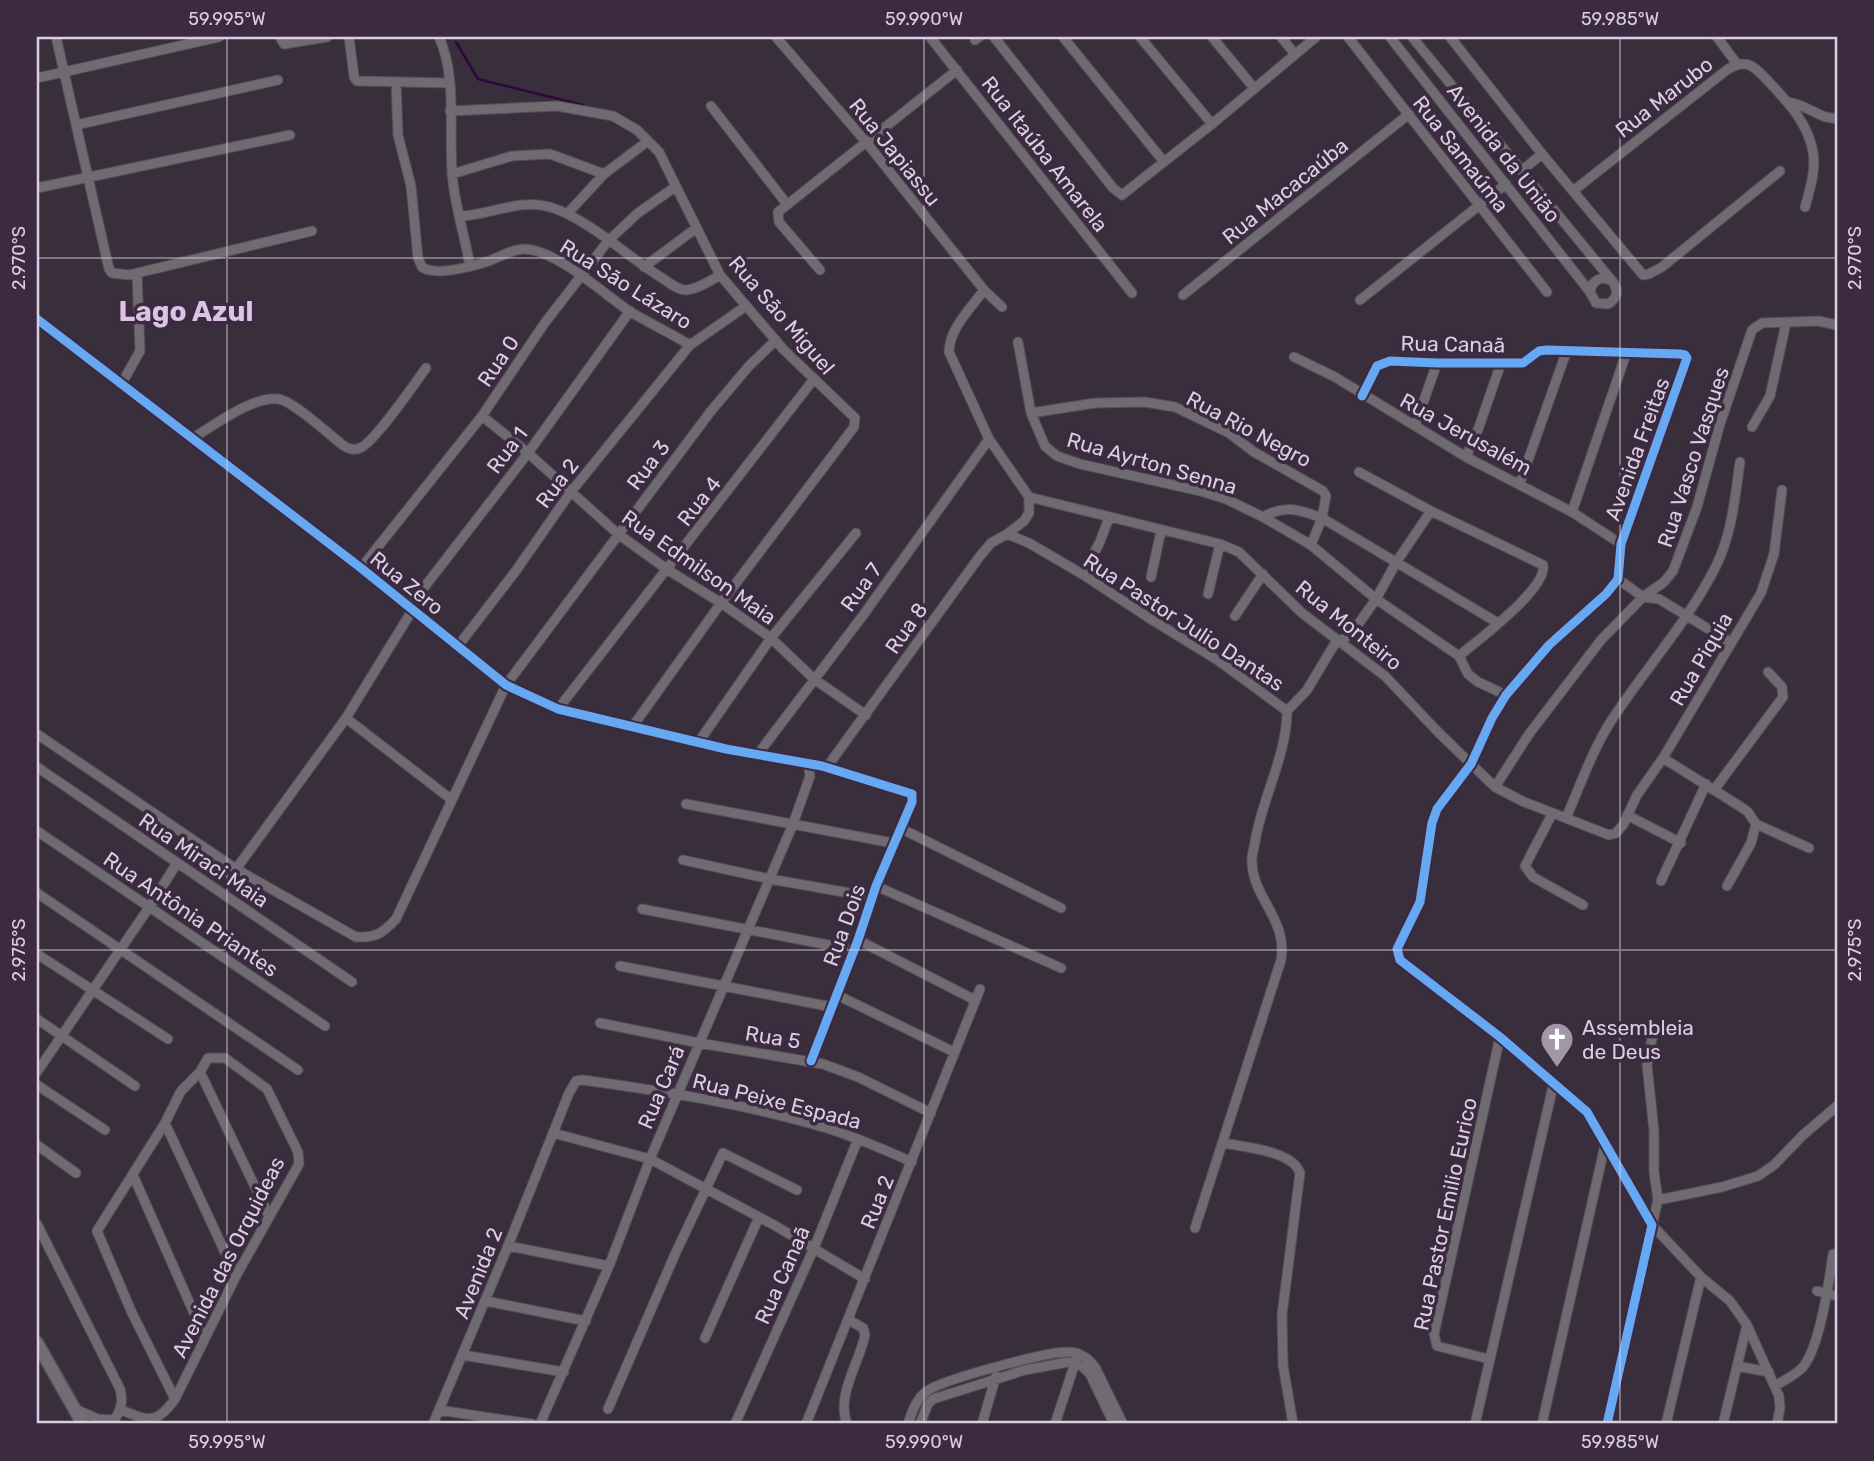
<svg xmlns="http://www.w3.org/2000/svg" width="1874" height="1461" viewBox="0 0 1874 1461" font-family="Rubik,sans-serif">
<rect width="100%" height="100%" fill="#392f3c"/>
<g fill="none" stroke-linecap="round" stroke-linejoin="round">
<path stroke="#30053b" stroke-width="2.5" d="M456,42L478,79L583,105"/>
<defs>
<path id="minor" d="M56,37L109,269L112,273L129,275L312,231
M280,37L284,44L327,37
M349,37L354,77L357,81L449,83
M439,37C457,77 449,127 452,171C453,199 465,237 470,266
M776,37L866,142L984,290L1002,307
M930,37L1132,293
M994,37L1113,188L1122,195L1212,124L1316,37
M1063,37L1164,162
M1140,37L1212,124
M1212,37L1254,88
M1281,37L1295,54
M1348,37L1547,292
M1390,37L1590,292
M1412,37L1613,282C1619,291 1617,299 1608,304L1596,303L1590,292C1592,281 1599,276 1610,280
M1450,37L1542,154L1643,275L1649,274L1662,267L1780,171
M1717,37L1737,64
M975,40L979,37
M37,78L219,37
M396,82L398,135L411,186L418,258L422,267C436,277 473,266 489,261C500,257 512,249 524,249C555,249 604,294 629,311C649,323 670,333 690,345
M1788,102C1808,105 1821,120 1837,118
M711,106L786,203
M450,111L557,106L613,116L637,130L659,152L720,275L783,349L855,418L854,427L721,603L633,726
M76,125L278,80
M1521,171L1542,154
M452,174L512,156L550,154L604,174
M37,188L290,135
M1573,191L1728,69C1735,65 1742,62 1749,65C1757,68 1764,77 1770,83C1789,104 1808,123 1813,152C1816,171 1810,189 1805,207
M568,213L604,174L648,141
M461,216C491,215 520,198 550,207C587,218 628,257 662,278C669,282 677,290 686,290C698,289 710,281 720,275
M644,267L695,229
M820,270L779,222L778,212L957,70
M984,290C971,308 949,329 949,352L989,439L1029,497V513L1024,521L1007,534
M1183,295L1409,114
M1360,300L1506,184
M37,319L361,568L506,685L558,709L726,749L822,766L912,794V802L876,886L858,940L811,1061
M1018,342L1031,413L1045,446L1057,456L1080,464L1200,491L1226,499L1263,517L1311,545L1376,599L1459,656L1468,674L1478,682L1506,695
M1294,357L1335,377L1466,457L1572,512L1621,544
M122,383L140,351L137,273
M1362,396L1377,366L1390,361L1437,363H1523L1539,351L1547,350L1680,354L1685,355L1687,358L1621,544L1618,579L1606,594L1549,645L1506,695L1492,718L1471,764L1437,809L1432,823L1420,902L1397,949L1400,960L1500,1037L1587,1112L1652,1225L1607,1424
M1031,413L1095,403L1145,402L1175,407L1229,433L1254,452L1323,491L1326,496L1322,518L1311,545
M482,416L528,453L618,534L668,570L721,603L771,638L814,679L866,715
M1415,426L1437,363
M1752,427L1770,396L1786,323
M193,438C213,426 258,392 282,400C299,406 328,434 344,446C349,449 354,451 360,448C374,443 415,383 426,368
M1466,457L1479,427L1501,363
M1359,472L1431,511L1543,565C1548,588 1477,641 1459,656
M1520,483L1567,350
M1029,497L1220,544L1239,552L1302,613L1385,676L1439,733L1495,787L1522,801L1609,835L1616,833L1623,825L1637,795L1663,758L1761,593L1774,554L1782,490
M1572,512L1627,351
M1263,517C1285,504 1300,510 1322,518L1498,623
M361,568L482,416L544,324L608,241L638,213L675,187
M1082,574L1099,544L1109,518
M1151,577L1161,531
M1618,579L1643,597L1659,599L1730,642
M1208,594L1220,544
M409,607L528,453L630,311
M1235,616L1263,574
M458,646L515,572L570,493L690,345L746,306
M558,709L814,379
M1287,711L1307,690L1334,645L1352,633L1376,599L1397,561L1431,511
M346,718L452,800
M37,734L236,869L356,937C376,938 383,933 396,919L506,685L711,411L749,366L776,340
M698,743L771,638L856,533
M758,754L864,614L989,439
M1663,758L1741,807L1748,812L1756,824L1809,848
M37,767L352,982
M827,767L980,556L991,543L1007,534L1029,543L1082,574L1149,618L1219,661L1287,711C1287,755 1262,798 1255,842C1254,849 1251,857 1252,863C1254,900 1288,920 1281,960L1195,1228
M1495,787L1529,734L1601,640L1643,597L1664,582L1673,571L1697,507L1720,424L1752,330L1762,323L1818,321L1837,325
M1714,790L1783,697L1782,687L1768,672
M686,804L893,843
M1552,814L1525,866L1533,877L1583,905
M1627,815L1681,843
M1566,818C1580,786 1592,751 1611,721C1645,669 1688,622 1716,566C1732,534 1735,497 1740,462
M902,829L1061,908
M37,831L325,1026
M683,860L770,879L872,897
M236,869L346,718L413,609
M1661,881L1706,784
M876,886L1061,968
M1727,886L1751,843L1756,824
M37,893L298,1070
M642,909L854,950
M858,940L975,1000
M37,954L168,1039
M620,966L832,1007
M837,995L954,1052
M37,1019L135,1086
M600,1023L699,1043L823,1064L858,1077L931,1113
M1652,1039L1647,1065L1654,1131V1172L1658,1200L1652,1225L1701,1277L1730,1301L1747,1325L1779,1396L1780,1408L1777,1424
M37,1072L150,906L177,863
M200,1072L269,1216
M37,1085L105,1130
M165,1123L236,1276
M553,1133L650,1159L774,1225L865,1279
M1223,1143C1245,1147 1293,1151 1300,1173L1282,1315L1283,1365L1293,1424
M37,1145L76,1173
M133,1175L205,1338
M1658,1200L1722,1187L1758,1176L1774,1165L1803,1135L1837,1106
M37,1224L120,1389C124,1404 120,1411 112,1424
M508,1246L609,1266
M1817,1291L1837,1296
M486,1301L586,1321
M705,1338L759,1217
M463,1355L564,1372
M1489,1359L1437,1346L1434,1334L1500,1037
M1737,1366L1769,1372
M1775,1386C1784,1380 1796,1375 1803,1367C1820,1346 1829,1282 1833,1254
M73,1408L98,1419L115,1420
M608,1409L676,1252L723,1153L797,1190
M121,1410C149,1421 156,1425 175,1399L236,1276L299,1164L298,1152L267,1089L225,1058H208L200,1072L181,1091L165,1123L97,1231L132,1313L175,1399
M439,1410L532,1424
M433,1424L508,1246L569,1093L576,1081L583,1080C661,1091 740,1103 816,1125C849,1134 881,1148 912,1162
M540,1424L609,1266L650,1159L793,824L810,776L808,763
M735,1424L814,1248L858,1139
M806,1424L980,989
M847,1424C836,1395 859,1364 865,1335L863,1328L849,1320
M908,1424C912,1412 916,1399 927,1391C942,1380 1048,1351 1068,1352C1080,1352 1088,1358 1095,1367L1123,1424
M920,1424L928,1404L933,1399L1025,1370L1068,1362L1082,1366L1090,1374L1114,1424
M982,1424L996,1376
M1055,1424L1076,1360
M1475,1424L1554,1082
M1542,1424L1605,1145
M1666,1424L1701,1277
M1723,1424L1747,1325"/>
<path id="secondary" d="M37,1343L83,1424"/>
</defs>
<use href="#minor" stroke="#554d59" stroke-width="11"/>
<use href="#secondary" stroke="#554d59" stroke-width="15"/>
<use href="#minor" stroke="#6f6b71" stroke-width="9"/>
<use href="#secondary" stroke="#736d75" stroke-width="12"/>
<defs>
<path id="cycleway" d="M37,319L361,568L506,685L558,709L726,749L822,766L912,794V802L876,886L858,940L811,1061
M1362,396L1377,366L1390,361L1437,363H1523L1539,351L1547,350L1680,354L1685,355L1687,358L1621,544L1618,579L1606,594L1549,645L1506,695L1492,718L1471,764L1437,809L1432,823L1420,902L1397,949L1400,960L1500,1037L1587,1112L1652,1225L1607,1424"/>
</defs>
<use href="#cycleway" stroke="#3c2942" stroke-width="13"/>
<use href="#cycleway" stroke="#66a8f1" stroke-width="9"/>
</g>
<path fill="none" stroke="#dbcfdf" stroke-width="2" stroke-opacity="0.45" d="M227,37V1424M924,37V1424M1620,37V1424M37,258H1837M37,950H1837"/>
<defs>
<symbol id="church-pin" viewBox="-11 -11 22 30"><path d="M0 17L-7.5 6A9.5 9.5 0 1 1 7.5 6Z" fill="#a297a6" stroke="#3c2942"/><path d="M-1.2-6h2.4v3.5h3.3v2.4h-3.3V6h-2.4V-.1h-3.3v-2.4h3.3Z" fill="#fff"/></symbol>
</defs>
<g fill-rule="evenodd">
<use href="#church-pin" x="1538" y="1020" width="38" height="52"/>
</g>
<g text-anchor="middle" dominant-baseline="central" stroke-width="7" stroke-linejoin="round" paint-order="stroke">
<g font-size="21" fill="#dbcfdf" stroke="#3c2942">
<text transform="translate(1664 97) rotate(-38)">Rua Marubo</text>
<text transform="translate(895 152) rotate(51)">Rua Japiassu</text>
<text transform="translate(1504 153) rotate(52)">Avenida da União</text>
<text transform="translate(1045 154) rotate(52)">Rua Itaúba Amarela</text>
<text transform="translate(1461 154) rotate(52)">Rua Samaúma</text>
<text transform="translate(1285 191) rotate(-39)">Rua Macacaúba</text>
<text transform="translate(626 284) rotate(32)">Rua São Lázaro</text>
<text transform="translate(782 315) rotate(49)">Rua São Miguel</text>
<text transform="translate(1453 344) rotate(1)">Rua Canaã</text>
<text transform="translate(498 361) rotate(-56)">Rua 0</text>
<text transform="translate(1249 429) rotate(28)">Rua Rio Negro</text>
<text transform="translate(1466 434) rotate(29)">Rua Jerusalém</text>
<text transform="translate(1637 449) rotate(-70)">Avenida Freitas</text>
<text transform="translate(507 450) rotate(-53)">Rua 1</text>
<text transform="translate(1693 457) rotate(-72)">Rua Vasco Vasques</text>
<text transform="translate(1152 463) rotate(16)">Rua Ayrton Senna</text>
<text transform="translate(648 465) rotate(-53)">Rua 3</text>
<text transform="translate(557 483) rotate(-53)">Rua 2</text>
<text transform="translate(699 501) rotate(-52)">Rua 4</text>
<text transform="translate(699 567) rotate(35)">Rua Edmilson Maia</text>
<text transform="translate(407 583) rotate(39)">Rua Zero</text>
<text transform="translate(861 587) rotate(-54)">Rua 7</text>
<text transform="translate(1184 622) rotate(33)">Rua Pastor Julio Dantas</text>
<text transform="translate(1349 625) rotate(39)">Rua Monteiro</text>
<text transform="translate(906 628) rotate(-55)">Rua 8</text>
<text transform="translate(1701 659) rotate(-60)">Rua Piquia</text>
<text transform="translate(204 860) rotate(34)">Rua Miraci Maia</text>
<text transform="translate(191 914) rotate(34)">Rua Antônia Priantes</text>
<text transform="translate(844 925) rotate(-70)">Rua Dois</text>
<text transform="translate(773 1037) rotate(9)">Rua 5</text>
<text transform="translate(661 1087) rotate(-67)">Rua Cará</text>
<text transform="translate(777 1101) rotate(14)">Rua Peixe Espada</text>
<text transform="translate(877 1202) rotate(-68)">Rua 2</text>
<text transform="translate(1445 1214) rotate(-78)">Rua Pastor Emilio Eurico</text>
<text transform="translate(228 1257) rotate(-63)">Avenida das Orquideas</text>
<text transform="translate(478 1273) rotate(-68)">Avenida 2</text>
<text transform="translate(782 1275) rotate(-66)">Rua Canaã</text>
</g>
<g font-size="21" fill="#dbcfdf" stroke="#3c2942" text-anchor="start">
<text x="1582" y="1027">Assembleia<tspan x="1582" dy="24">de Deus</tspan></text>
</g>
<g font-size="28" font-weight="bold" fill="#dbc4e3" stroke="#3c2942">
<text x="186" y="311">Lago Azul</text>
</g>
</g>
<rect width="1874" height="1461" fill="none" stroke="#3c2942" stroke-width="77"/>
<rect x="38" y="38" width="1798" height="1384" fill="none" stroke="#dbcfdf" stroke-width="2.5"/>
<g font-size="18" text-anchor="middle" fill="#dbcfdf">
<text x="227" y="25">59.995°W</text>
<text x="924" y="25">59.990°W</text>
<text x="1620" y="25">59.985°W</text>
<text transform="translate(19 258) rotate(-90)" y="6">2.970°S</text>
<text transform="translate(1855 258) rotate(-90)" y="6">2.970°S</text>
<text transform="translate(19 950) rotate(-90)" y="6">2.975°S</text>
<text transform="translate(1855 950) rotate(-90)" y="6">2.975°S</text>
<text x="227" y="1448">59.995°W</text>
<text x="924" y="1448">59.990°W</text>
<text x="1620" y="1448">59.985°W</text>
</g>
</svg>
